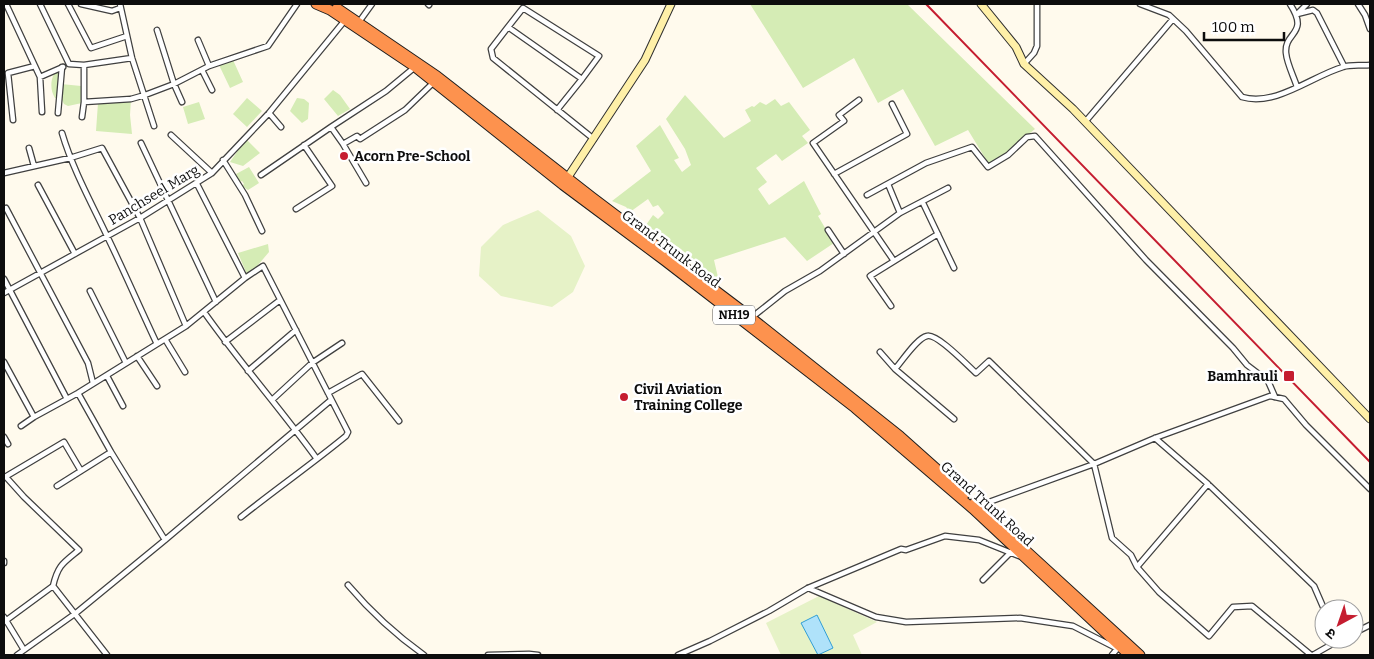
<svg xmlns="http://www.w3.org/2000/svg" width="1374" height="659" viewBox="0 0 1374 659" font-family="Bitter,'Noto Sans Devanagari',serif">
<rect width="100%" height="100%" fill="#fffaed"/>
<path fill="#d5ecb5" d="M750,4H907L1035,129L990,166L968,130L935,146L903,89L878,103L854,58L803,88Z
M233,60L243,82L230,88L219,65Z
M59,65L61,67V84L81,86L82,103L68,106L64,104L61,98H55C48,87 52,74 59,65Z
M333,90L340,95L350,109L338,116L324,99Z
M685,95L724,138L751,121L745,110L752,106L754,107L760,102L766,105L775,99L781,106L789,102L810,130L802,136L808,143L782,161L776,154L756,168L767,182L758,189L769,205L804,181L821,214L818,216L834,243L807,261L785,237L714,260L720,286L696,269L689,257L681,249L646,225L653,215L658,219L664,213L658,205L653,207L648,199L630,212L626,207L612,201L651,171L636,146L660,125L679,158L674,160L682,172L691,165L685,149L666,119Z
M247,98L262,111L247,127L233,114Z
M297,98L304,99L309,103L308,119L302,123L290,111Z
M131,99L130,115L132,134L96,131L98,103Z
M199,102L205,119L188,124L183,107Z
M246,139L260,153L243,166L230,162Z
M249,167L259,183L248,190L242,186L244,184L242,181L239,182L236,174Z
M268,244L269,252L248,277L238,253Z"/>
<path fill="#e6f2c7" d="M538,210L571,236L585,266L573,292L552,307L501,296L479,276L481,247L503,225Z
M819,596L877,622L853,635L862,655H781L766,623Z"/>
<path fill="#afe2fa" stroke="#319ed5" d="M817,615L833,648L818,655L801,623Z"/>
<g fill="none" stroke-linecap="round" stroke-linejoin="round">
<defs>
<path id="street" d="M6,4L40,77L42,112
M40,4L69,64L84,65L132,58
M68,4L91,48L127,36
M81,4L112,11L120,8
M120,4L132,58L154,126
M428,4L429,5
M1140,4L1169,15L1186,31L1242,97C1276,107 1312,76 1343,67C1351,64 1362,66 1370,65
M1290,4C1310,35 1284,31 1286,53C1287,64 1294,77 1297,87
M1358,4L1365,15L1370,29
M1298,13L1307,4
M1297,14L1313,10L1317,13L1344,66
M359,22L372,4
M508,27L523,8L599,56L582,79
M157,30L174,84L182,102
M198,40L209,66
M1024,64L1034,53L1037,46V4
M202,70L212,90
M40,77L63,67
M859,100L839,115L844,121L813,143L894,261
M84,102L131,99L145,95L174,84L209,66L268,46L297,4
M557,110L582,79L508,27L491,49L493,58L590,136L594,139
M58,113L62,67
M269,113L281,127
M82,117L84,102V65
M13,120L8,73L35,66
M1085,122L1173,19
M331,127L343,144L366,183
M62,133C73,170 91,202 107,236C124,271 140,308 157,344
M171,135L212,173
M141,143L216,302
M343,144L357,136L360,139L405,110L433,83
M29,148L34,166
M223,160L245,195L262,231
M4,173L70,158L102,148L140,218L186,326
M834,174L907,134L892,104
M261,175L331,127L386,91L415,67
M888,184L900,213
M38,185L75,254
M867,195L926,163L972,147L988,167L1008,155L1027,137L1035,136L1146,260L1233,348L1247,365L1268,381L1275,397
M923,203L954,268
M6,208L88,363L93,383
M296,209L332,186L304,145
M828,230L844,254
M4,279L67,399
M90,291L126,363
M4,293L140,218L212,173L269,113L346,19
M891,306L870,276L938,234
M204,312C240,363 281,409 317,459
M751,318L785,291L820,271L900,213L948,188
M165,339L185,372
M225,342L280,300
M880,352L895,369L954,419
M137,356L157,386
M4,362L34,417L78,393L186,326L245,278L197,184
M895,369C903,360 917,338 927,336C937,333 968,366 976,373L989,361L1094,464L1112,538L1131,555L1137,567L1159,592L1209,636L1233,607L1252,606L1311,655
M248,371L296,330
M107,376L123,406
M78,393L111,452L165,540
M328,393L362,374L399,421
M272,400L312,363L342,343
M21,426L34,417
M4,437L8,444
M1155,438L1208,484L1314,586L1324,609
M5,477L64,442L81,471
M6,477L24,497L79,550C63,563 58,565 53,586
M57,486L111,452
M978,506L1094,464L1155,438L1270,396L1284,399L1306,425L1370,489
M241,517C276,489 312,464 346,436L348,432L263,266L245,278
M4,561V563
M1137,567L1208,484
M983,580L1011,552
M348,585C370,611 396,635 424,655
M808,588L876,617L906,622L1020,618L1073,626L1118,649
M4,617L24,650
M4,622L53,586L107,655
M1354,633L1370,625
M17,655L76,613L165,540L331,400
M488,655L529,654L538,655
M678,655L710,641L769,611L808,588L901,549L906,550L945,536L979,540L1019,556
M1112,655L1117,649
M1313,655L1341,639"/>
<path id="secondary" d="M981,4L1016,47L1024,64L1073,109L1370,419
M566,180L645,60L671,4"/>
<path id="highway" d="M316,4L330,10L415,67L563,185L665,261L855,408L973,509L1129,655
M337,8L437,76L592,197L744,312L900,436L965,494
M974,503L1140,655"/>
</defs>
<use href="#street" stroke="#404040" stroke-width="7"/>
<use href="#secondary" stroke="#2f2f2f" stroke-width="9"/>
<use href="#highway" stroke="#1e1e1e" stroke-width="11"/>
<use href="#street" stroke="#fff" stroke-width="4.5"/>
<use href="#secondary" stroke="#fff0a8" stroke-width="7"/>
<use href="#highway" stroke="#fd924e" stroke-width="9"/>
<path stroke="#c51d30" stroke-width="2" d="M926,4L1370,462"/>
</g>
<g fill="#c51d30" stroke="#fff" stroke-width="2">
<circle cx="344" cy="156" r="5"/>
<rect x="1283" y="370" width="12" height="12" rx="2.5"/>
<circle cx="624" cy="397" r="5"/>
</g>
<g text-anchor="middle" dominant-baseline="central" stroke-width="5" stroke-linejoin="round" paint-order="stroke">
<rect fill="#fff" stroke="#565656" stroke-width="1" x="713" y="305.5" width="42" height="19" rx="4"/>
<g font-size="12" font-weight="bold" fill="#0d0d0d">
<text x="734" y="315">NH19</text>
</g>
<g font-size="14" font-weight="bold" fill="#0d0d0d" stroke="#fff" text-anchor="start">
<text x="354" y="156">Acorn Pre-School</text>
<text x="1278" y="376" text-anchor="end">Bamhrauli</text>
<text x="634" y="389">Civil Aviation<tspan x="634" dy="16">Training College</tspan></text>
</g>
<g font-size="14" fill="#0d0d0d" stroke="#fff">
<text transform="translate(154 195) rotate(-31)">Panchseel Marg</text>
<text transform="translate(671 249) rotate(37)">Grand Trunk Road</text>
<text transform="translate(987 504) rotate(42)">Grand Trunk Road</text>
</g>
</g>
<rect width="1374" height="659" fill="none" stroke="#0d0d0d" stroke-width="10"/>
<g transform="translate(1339 624) rotate(220)"><circle r="24" fill="#ffffff" stroke="#9e9e9e"/>
<path d="M0-4L9 19L0 12L-9 19Z" fill="#c51d30"/>
<text y="-8" font-size="14" font-weight="bold" text-anchor="middle" fill="#0d0d0d">उ</text>
</g>
<path d="M1204 32v8h80v-8" fill="none" stroke="#0d0d0d" stroke-width="2.5"/>
<text x="1212" y="32" font-size="15" fill="#0d0d0d" stroke="#ffffff" stroke-width="4" paint-order="stroke">100 m</text>
</svg>
